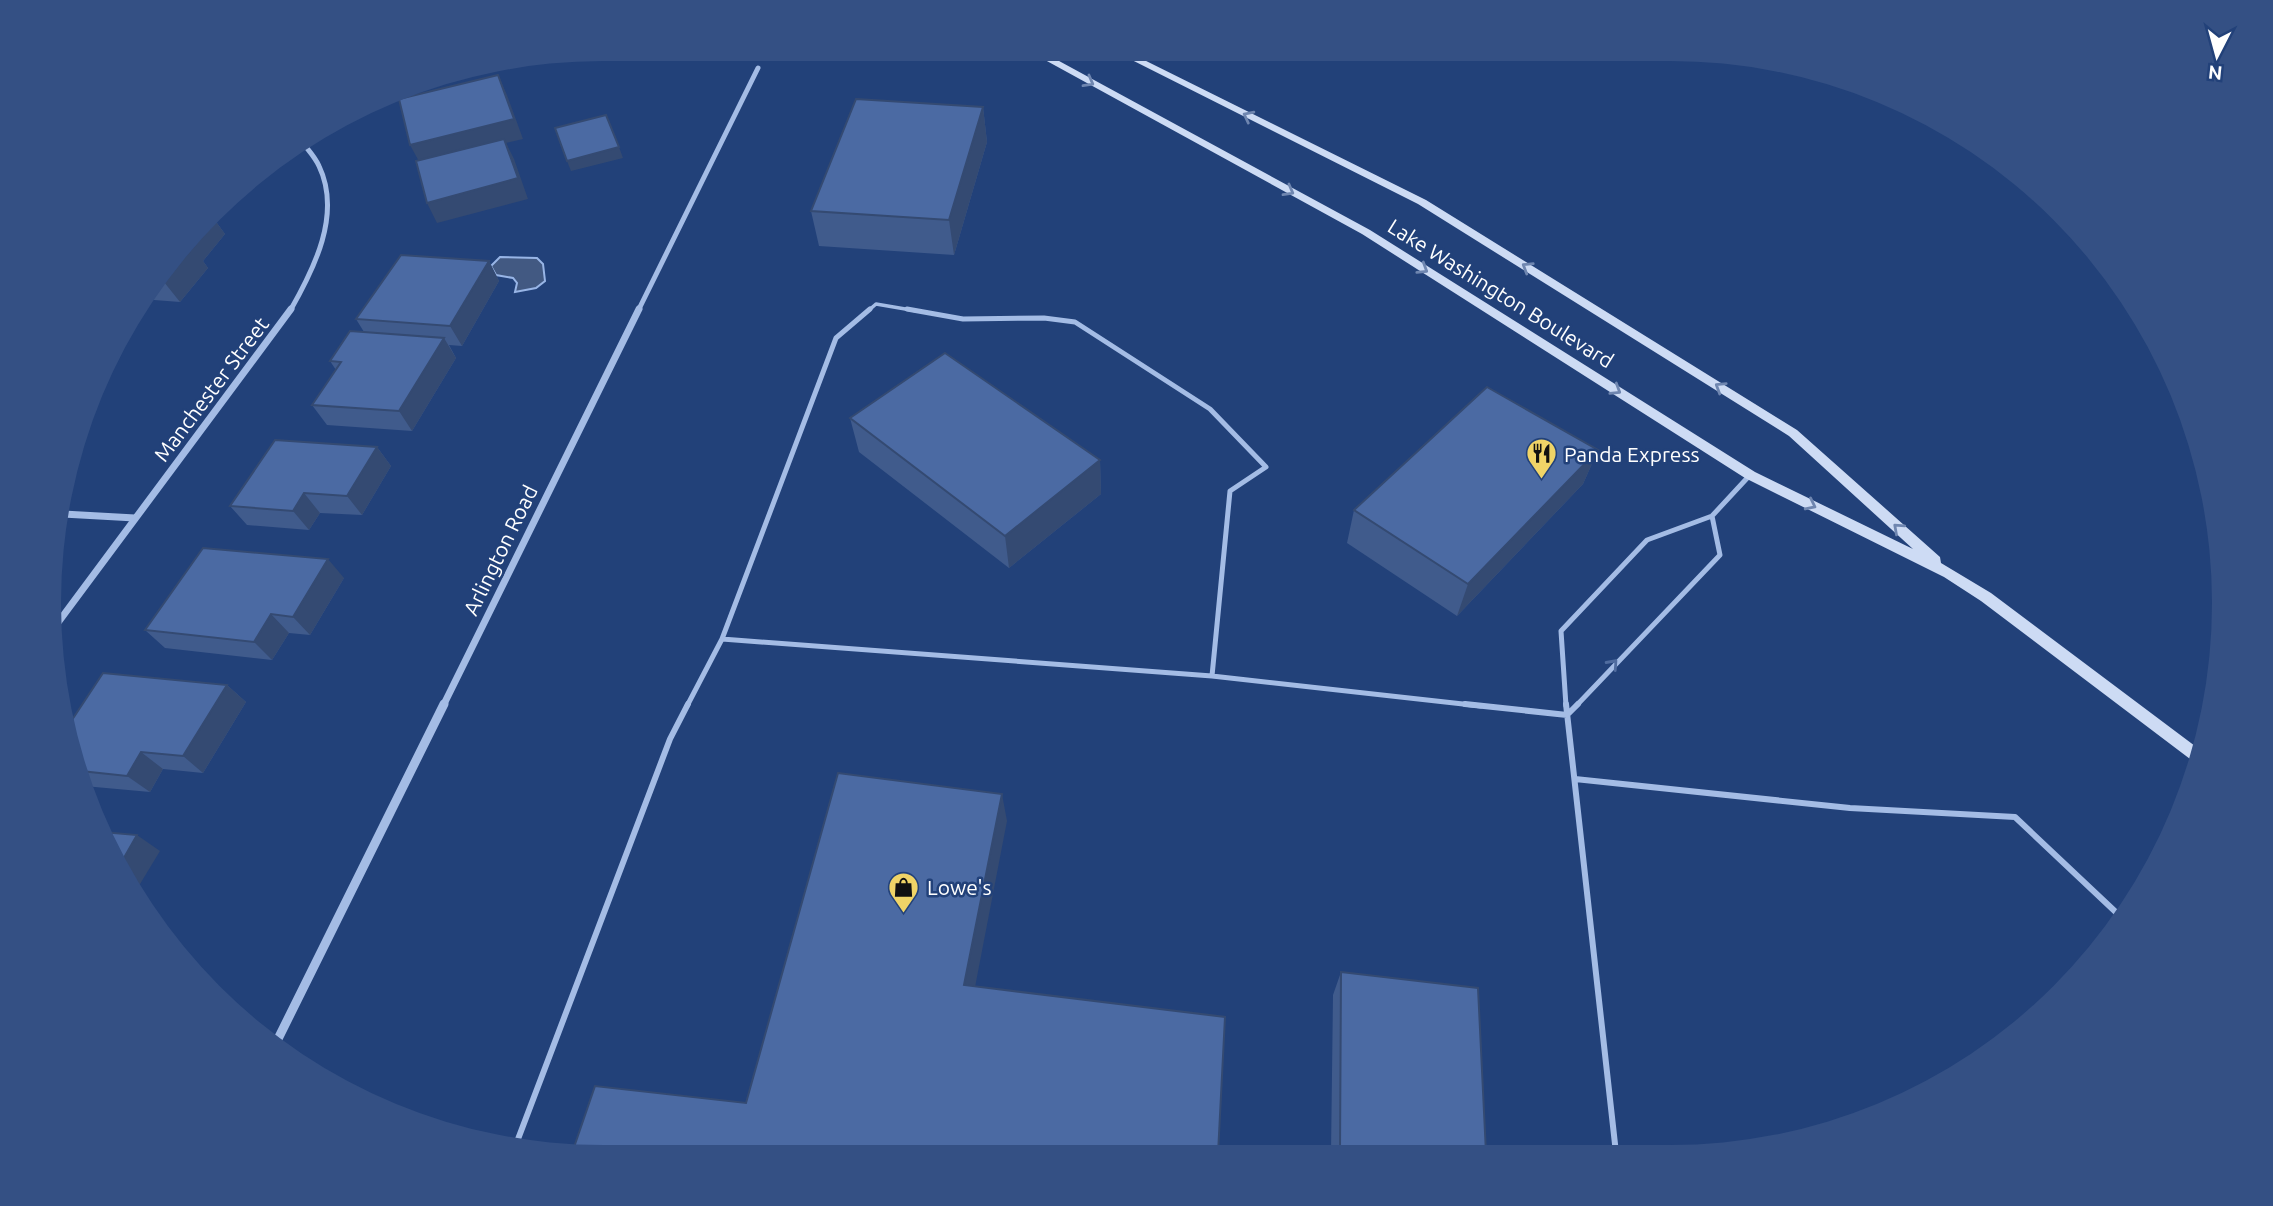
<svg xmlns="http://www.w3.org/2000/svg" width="2273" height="1206" viewBox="0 0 2273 1206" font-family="Ubuntu,sans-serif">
<rect width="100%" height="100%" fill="#224179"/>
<path fill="#425982" stroke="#98b5e6" stroke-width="2" d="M500,257L537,258L543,264L545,281L536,288L515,292L517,283L513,278L496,275L491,266Z"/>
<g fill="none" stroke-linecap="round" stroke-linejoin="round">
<path stroke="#a4bce5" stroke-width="3.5" d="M868,311L876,304L917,311"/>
<path stroke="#a4bce5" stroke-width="5" d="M907,309L963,319L1044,318L1075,322L1210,409L1266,467L1230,491L1212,676
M722,639L836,338L870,309
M687,706L722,639L1212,676L1481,706
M1566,706L1561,631L1647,540L1712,516L1750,475
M1576,706L1720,555L1712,516"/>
<path stroke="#a4bce5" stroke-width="6" d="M1465,704L1567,715
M1566,704L1616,1153
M1567,715L1578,704
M1575,779L1850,808L2015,817L2121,917
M515,1147L670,739L688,704"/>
<path stroke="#a4bce5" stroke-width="5" d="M290,311C314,269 342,214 319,166C315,157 308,150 303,143
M638,311L758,68"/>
<path stroke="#a4bce5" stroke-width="7" d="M63,514L135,518
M51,632L291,309
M443,706L639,309"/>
<path stroke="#a4bce5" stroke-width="9" d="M274,1047L444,704"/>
<path fill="#cddbf4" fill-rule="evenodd" d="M1025,49H1037L1370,230L1755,472L1913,549L1789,436L1418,204L1112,50H1124L1426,200L1797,430L1940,557L1941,563L1991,593L2203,752L2198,765L1981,601L1944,577L1745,478L1362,234Z"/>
</g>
<path fill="#405b8c" d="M983,107L987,142L954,255L819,246L811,211Z
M214,219L225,234L203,261L208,268L180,302L141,299L142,296Z
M489,261L499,281L462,346L449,345L456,358L412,431L327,425L312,405L336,370L330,361L364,332L356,319Z
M850,418L1100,460L1101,494L1009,568L859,452Z
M377,447L391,466L362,515L320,513L309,530L247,525L230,506Z
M1598,450L1583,484L1457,616L1347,543L1354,510Z
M344,578L310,635L289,633L272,660L165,648L145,630Z
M227,685L246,702L203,773L163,769L150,792L84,786L70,723Z
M1341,972L1486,1153H1331L1333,995Z"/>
<path fill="#344a72" d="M498,75L507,95L523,139L506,143L514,159L528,199L437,223L427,203L421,165L410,145Z
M983,107L987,142L954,255L949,220Z
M619,147L623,158L571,171L567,161Z
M214,219L225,234L203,261L208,268L180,302L164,282L186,249Z
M489,261L499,281L462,346L450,326Z
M444,338L456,358L412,431L399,411Z
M117,352L118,353L82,429Z
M377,447L391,466L362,515L347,496Z
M1598,450L1583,484L1457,616L1468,584Z
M1100,460L1101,494L1009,568L1005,536Z
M304,493L320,513L309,530L293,511Z
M328,559L344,578L310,635L293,617Z
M271,614L289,633L272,660L254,642Z
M227,685L246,702L203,773L183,756Z
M141,752L163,769L150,792L127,776Z
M1002,794L1007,821L971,1008L964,985Z
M137,835L160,851L137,889L121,863Z"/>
<path fill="#4b6aa3" stroke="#344a72" stroke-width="2" d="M498,75L514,119L410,145L399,99Z
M856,99L983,107L949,220L811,211Z
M606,115L619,147L567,161L555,128Z
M504,139L518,178L427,203L416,161Z
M188,247H193L164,282L156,281Z
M401,255L489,261L450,326L356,319Z
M350,331L444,338L399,411L312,405L341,362L330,361Z
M945,353L1100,460L1005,536L850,418Z
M1487,387L1598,450L1468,584L1354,510Z
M275,440L377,447L347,496L304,493L293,511L230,506Z
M203,548L328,559L293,617L271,614L254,642L145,630Z
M103,673L227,685L183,756L141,752L127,776L81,771L70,723Z
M838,773L1002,794L964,985L1225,1017L1218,1154L571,1156L595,1086L746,1103Z
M102,832L137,835L121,863Z
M1341,972L1478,988L1486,1153H1340Z"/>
<defs><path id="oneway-chevron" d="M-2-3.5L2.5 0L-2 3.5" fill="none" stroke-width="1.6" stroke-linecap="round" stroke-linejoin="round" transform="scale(1.75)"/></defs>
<g stroke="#6f86b0">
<use href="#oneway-chevron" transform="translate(1089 82) rotate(29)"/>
<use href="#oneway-chevron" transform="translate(1248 116) rotate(-153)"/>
<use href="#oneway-chevron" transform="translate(1289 191) rotate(29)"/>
<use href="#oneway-chevron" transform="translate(1527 267) rotate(-148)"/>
<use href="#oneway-chevron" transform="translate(1423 269) rotate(32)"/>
<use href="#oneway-chevron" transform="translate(1720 387) rotate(-148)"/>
<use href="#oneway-chevron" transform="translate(1616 390) rotate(32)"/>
<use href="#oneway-chevron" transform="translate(1811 505) rotate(26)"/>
<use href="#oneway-chevron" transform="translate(1898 528) rotate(-138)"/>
</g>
<use stroke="#506c9f" href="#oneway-chevron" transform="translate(1613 664) rotate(-48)"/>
<defs>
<symbol id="restaurant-pin" viewBox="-11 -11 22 30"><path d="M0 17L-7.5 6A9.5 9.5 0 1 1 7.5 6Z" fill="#f0d467" stroke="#224179"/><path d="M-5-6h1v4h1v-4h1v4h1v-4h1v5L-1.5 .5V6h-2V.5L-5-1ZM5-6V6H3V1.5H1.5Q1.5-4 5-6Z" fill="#111"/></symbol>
<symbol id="shop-pin" viewBox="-11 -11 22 30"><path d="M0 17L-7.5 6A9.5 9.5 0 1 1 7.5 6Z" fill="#f0d467" stroke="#224179"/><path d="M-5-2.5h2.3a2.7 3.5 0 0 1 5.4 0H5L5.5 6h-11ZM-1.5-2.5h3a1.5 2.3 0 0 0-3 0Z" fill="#111"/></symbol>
</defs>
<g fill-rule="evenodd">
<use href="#restaurant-pin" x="1524" y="436" width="35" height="47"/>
<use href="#shop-pin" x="886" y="870" width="35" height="47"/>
</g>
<g text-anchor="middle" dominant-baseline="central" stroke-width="5" stroke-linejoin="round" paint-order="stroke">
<g font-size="21" fill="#fff" stroke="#224179">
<text transform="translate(1501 293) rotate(32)">Lake Washington Boulevard</text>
<text transform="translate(211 389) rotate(-53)">Manchester Street</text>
<text transform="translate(500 550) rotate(-64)">Arlington Road</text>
</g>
<g font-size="21" fill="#fff" stroke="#224179" text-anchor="start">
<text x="1564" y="454">Panda Express</text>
<text x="927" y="887">Lowe's</text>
</g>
</g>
<path d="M0 0H2273V1206H0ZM603 61H1670A542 542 0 0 1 2212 603V603A542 542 0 0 1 1670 1145H603A542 542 0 0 1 61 603V603A542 542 0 0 1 603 61Z" fill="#345084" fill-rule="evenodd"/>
<g transform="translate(2217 56) rotate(186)" stroke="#224179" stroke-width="5" paint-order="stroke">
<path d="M0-5L12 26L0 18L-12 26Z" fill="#ffffff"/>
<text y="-10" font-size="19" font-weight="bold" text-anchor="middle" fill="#ffffff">N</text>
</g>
</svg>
